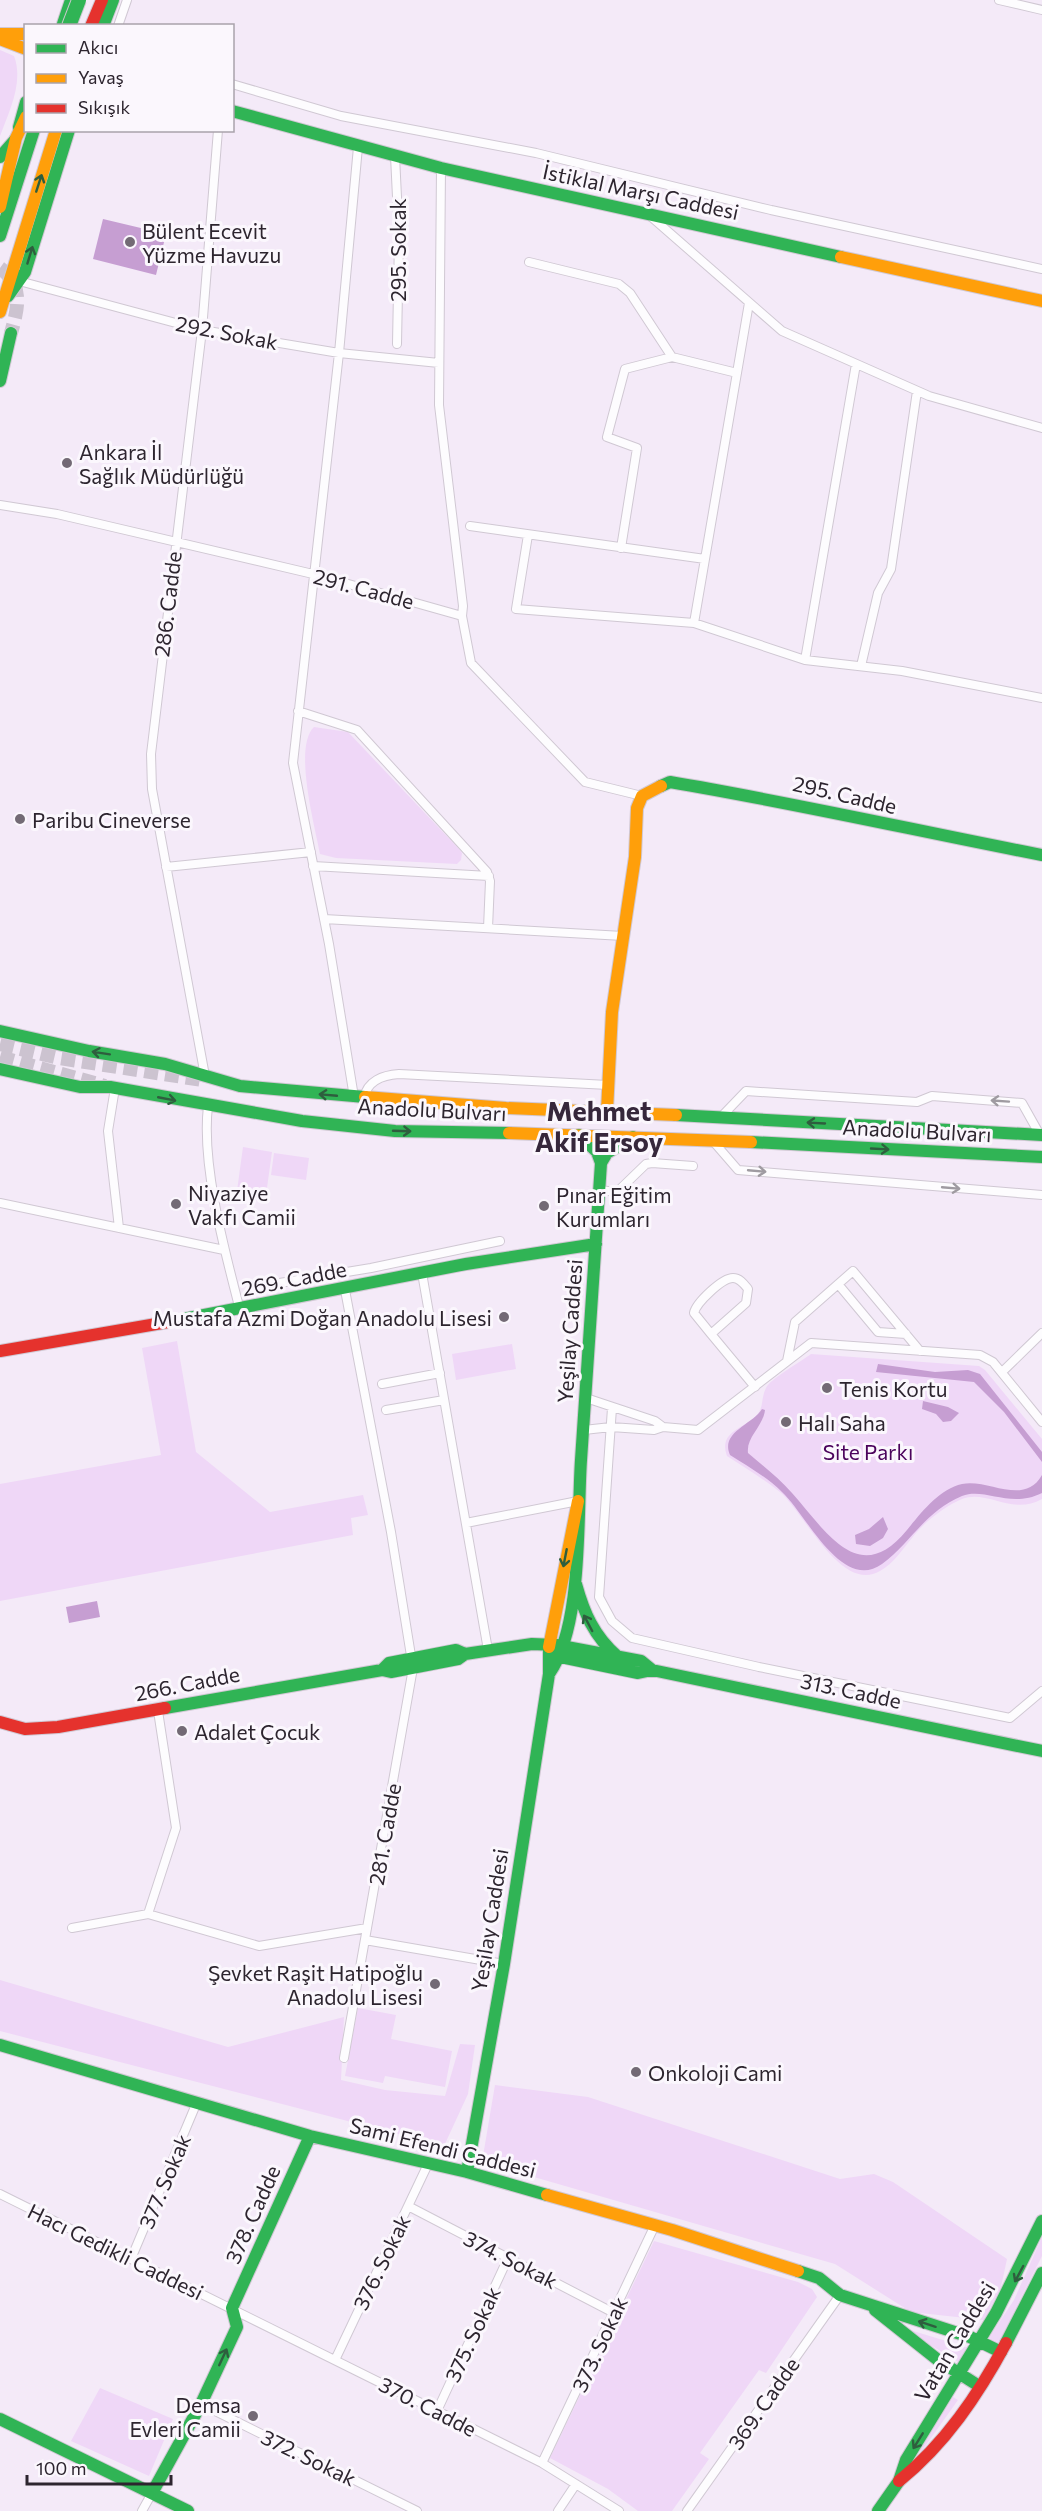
<svg xmlns="http://www.w3.org/2000/svg" width="1042" height="2511" viewBox="0 0 1042 2511" font-family="Commissioner,sans-serif">
<rect width="100%" height="100%" fill="#f4eaf8"/>
<path fill="#efd7f7" d="M0,50L14,56C24,82 9,112 0,136Z
M314,727L348,732L459,849L462,853L461,860L457,864L336,858L320,854C315,826 293,747 314,727Z
M243,1147L272,1152L265,1202L236,1198Z
M274,1153L309,1158L306,1180L271,1175Z
M177,1341L196,1452L270,1512L363,1495L368,1515L351,1518L353,1535L0,1601V1484L161,1455L142,1348Z
M512,1344L516,1369L456,1380L452,1354Z
M811,1354L979,1366L985,1370L1042,1439V1499C1012,1516 987,1489 962,1499C945,1506 923,1523 912,1538C902,1550 894,1563 880,1571C841,1594 804,1512 780,1492C764,1479 745,1468 727,1456C718,1431 744,1429 757,1415C764,1407 761,1397 766,1388C770,1379 802,1361 811,1354Z
M0,1980L228,2047L344,2017L341,2080L385,2090L445,2096L460,2044L475,2045L468,2094L444,2146L0,2031Z
M358,2008L396,2015L391,2039L452,2051L445,2087L385,2076L383,2083L345,2076Z
M495,2085L588,2097L840,2179L874,2174L893,2182L1007,2259L1001,2287L984,2320L911,2312L835,2264L482,2162Z
M1042,2237V2256L998,2344L988,2339L1014,2300Z
M654,2241L798,2282L812,2289L817,2297L766,2373L759,2370L700,2453L709,2459L672,2511H638L608,2489L550,2458Z
M910,2330L969,2348L960,2363L909,2332Z
M100,2388L173,2419L149,2476L71,2441Z
M953,2397L958,2400L921,2452L920,2450Z"/>
<path fill="#c69ed2" d="M103,219L166,234L156,275L93,259Z
M878,1364L935,1372L968,1370L980,1374L1042,1452V1462L1004,1412L974,1382L876,1372Z
M923,1401L948,1407L959,1413L951,1421L943,1422L936,1414L922,1409Z
M762,1409L765,1410C763,1427 746,1437 748,1453C763,1466 779,1478 792,1493C826,1531 859,1589 907,1530C921,1513 939,1489 962,1484C988,1478 1024,1507 1042,1475V1493C1010,1509 985,1487 962,1496C924,1512 911,1543 882,1564C842,1593 806,1514 782,1492C767,1477 747,1466 730,1455C720,1432 752,1425 762,1409Z
M883,1517L888,1529L883,1538L870,1546L856,1544L855,1535L869,1529Z
M97,1601L100,1617L69,1623L66,1607Z"/>
<g fill="none" stroke-linecap="round" stroke-linejoin="round">
<path stroke="#ccc3d0" stroke-width="14" stroke-dasharray="14 7" stroke-linecap="butt" d="M0,268C24,285 18,308 11,333
M0,1044L59,1058L202,1080
M0,1057L105,1086"/>
<defs>
<path id="street" d="M999,0L1042,10
M118,26L127,0
M232,84L341,116L536,153L771,210L1042,269
M395,156L399,238L397,344
M441,168L439,405L463,606L462,616
M648,214L782,331L929,396L1042,428
M529,262L619,284L630,293L672,357L737,373
M19,281L202,330L339,353L439,363
M0,505L57,514L313,574L462,616L471,663L585,782L642,796
M470,526L705,559
M528,535L516,609L694,623L805,660L902,671L1042,698
M621,548L637,448L607,437L625,369L672,357
M694,623L749,303
M805,660L856,364
M861,666L878,593L891,569L917,391
M298,711L357,730L487,872L490,881L488,928
M313,866L489,876
M166,867L311,852
M324,919L623,936
M205,1076L152,789L151,754L202,330L218,130
M115,1088L108,1131L119,1228
M354,1097L329,944L293,763L339,353L358,147
M364,1098C367,1081 383,1075 399,1074L608,1085
M208,1106C201,1165 225,1252 240,1310
M721,1117L746,1091L917,1102L932,1096L1022,1103L1040,1135
M712,1140L738,1170L1042,1195
M599,1190L617,1192L646,1164L652,1163L693,1166
M0,1203L224,1250
M422,1273L488,1650
M838,1284L878,1332L906,1334
M255,1287L371,1268L500,1241
M711,1334L694,1313C696,1303 722,1278 733,1278C740,1278 744,1284 748,1289L746,1303L711,1334L755,1387
M787,1361L795,1322L853,1271L920,1351
M1002,1372L1042,1333
M382,1384L440,1373
M586,1398L655,1421L663,1427L698,1430L811,1343L980,1355L993,1362L1042,1422
M612,1408L599,1597L612,1621L632,1638L759,1667L1010,1718L1042,1691
M386,1410L444,1400
M584,1430L611,1427L654,1430L663,1427
M466,1523L578,1501
M158,1711L176,1828L148,1914L259,1946L367,1928
M72,1928L148,1914
M365,1940L504,1964
M344,2058L413,1668L391,1532L345,1290
M0,2194L542,2463L619,2511
M408,2206L614,2313
M131,2259L197,2102
M335,2360L428,2164
M201,2404L417,2511
M437,2411L508,2258
M542,2463L655,2225
M142,2511L152,2493
M558,2511L576,2484
M687,2511L840,2295"/>
<path id="fast" d="M63,24L71,0
M103,26L113,0
M232,111L441,168L841,257
M19,127L26,102
M0,157L15,140
M0,236L34,130
M8,296L25,272L69,130
M0,381L11,333
M661,786L670,782C795,803 918,831 1042,855
M0,1031L89,1051L165,1064L240,1086L365,1097
M0,1069L80,1087H110L302,1121L395,1131L509,1133
M676,1115L1042,1135
M751,1142L1042,1157
M601,1163L607,1153L633,1137
M168,1322L466,1264L596,1244
M576,1584C584,1613 594,1636 617,1656
M556,1656L638,1673L652,1670L1042,1751
M382,1670L389,1663L456,1650L465,1654
M549,1674C583,1626 577,1519 581,1460C588,1361 594,1262 601,1163L597,1152L579,1135
M165,1708L382,1670L391,1672L458,1659L465,1654L532,1644L556,1645L641,1661L652,1670
M0,2045L310,2136L467,2172L547,2195
M467,2172L504,1964L549,1674V1647
M798,2271L819,2278L840,2295L970,2337L1001,2352
M875,2310L938,2360L979,2386
M1006,2343L1042,2273
M0,2419L188,2511
M152,2493L201,2404L237,2327L232,2308L310,2136
M878,2511L899,2481L906,2460L996,2313L1042,2221"/>
<path id="slow" d="M0,34H26
M0,39L26,49
M0,207L16,138L26,117
M841,257L1042,301
M0,312L56,130
M365,1097L506,1108L676,1115
M607,1111L612,1012L635,857L637,808L642,796L661,786
M509,1133L751,1142
M549,1647L578,1501
M547,2195L672,2230L798,2271"/>
<path id="jam" d="M91,26L102,0
M0,1351L168,1322
M0,1722L25,1729L58,1727L165,1708
M899,2481C945,2444 978,2395 1006,2343"/>
</defs>
<use href="#street" stroke="#d0c8d3" stroke-width="10"/>
<use href="#fast" stroke="#d0c8d3" stroke-width="14"/>
<use href="#slow" stroke="#d0c8d3" stroke-width="14"/>
<use href="#jam" stroke="#d0c8d3" stroke-width="14"/>
<use href="#street" stroke="#fdfcfe" stroke-width="8"/>
<use href="#fast" stroke="#30b455" stroke-width="12"/>
<use href="#slow" stroke="#ff9f0a" stroke-width="12"/>
<use href="#jam" stroke="#e5322d" stroke-width="12"/>
<defs>
<path id="fast-bridge" d="M69,26L79,0"/>
</defs>
<use href="#fast-bridge" stroke="#cdc8cf" stroke-width="16" stroke-linecap="butt"/>
<use href="#fast-bridge" stroke="#30b455" stroke-width="14"/>
</g>
<defs><path id="oneway-shaft" d="M-6 0H5M1.5-3L5.5 0L1.5 3" fill="none" stroke-width="1.6" stroke-linecap="round" stroke-linejoin="round" transform="scale(1.5)"/></defs>
<g stroke="#2e5e3e">
<use href="#oneway-shaft" transform="translate(39 183) rotate(-72)"/>
<use href="#oneway-shaft" transform="translate(30 255) rotate(-73)"/>
<use href="#oneway-shaft" transform="translate(101 1053) rotate(-171)"/>
<use href="#oneway-shaft" transform="translate(328 1095) rotate(-175)"/>
<use href="#oneway-shaft" transform="translate(167 1099) rotate(11)"/>
<use href="#oneway-shaft" transform="translate(816 1123) rotate(-177)"/>
<use href="#oneway-shaft" transform="translate(402 1131) rotate(2)"/>
<use href="#oneway-shaft" transform="translate(880 1149) rotate(3)"/>
<use href="#oneway-shaft" transform="translate(565 1558) rotate(101)"/>
<use href="#oneway-shaft" transform="translate(588 1623) rotate(-118)"/>
<use href="#oneway-shaft" transform="translate(1019 2274) rotate(118)"/>
<use href="#oneway-shaft" transform="translate(927 2324) rotate(-162)"/>
<use href="#oneway-shaft" transform="translate(223 2357) rotate(-65)"/>
<use href="#oneway-shaft" transform="translate(918 2441) rotate(122)"/>
</g>
<g stroke="#9f9ba1">
<use href="#oneway-shaft" transform="translate(1000 1101) rotate(-176)"/>
<use href="#oneway-shaft" transform="translate(757 1171) rotate(5)"/>
<use href="#oneway-shaft" transform="translate(951 1188) rotate(5)"/>
</g>
<g fill="#736a75" stroke="#fbf7fd" stroke-width="2">
<circle cx="130" cy="242" r="6"/>
<circle cx="67" cy="463" r="6"/>
<circle cx="20" cy="819" r="6"/>
<circle cx="176" cy="1204" r="6"/>
<circle cx="544" cy="1206" r="6"/>
<circle cx="504" cy="1317" r="6"/>
<circle cx="827" cy="1388" r="6"/>
<circle cx="786" cy="1422" r="6"/>
<circle cx="182" cy="1731" r="6"/>
<circle cx="435" cy="1984" r="6"/>
<circle cx="636" cy="2072" r="6"/>
<circle cx="253" cy="2416" r="6"/>
</g>
<g text-anchor="middle" dominant-baseline="central" stroke-width="6" stroke-linejoin="round" paint-order="stroke">
<g font-size="21" fill="#2d252f" stroke="#fbf7fd">
<text transform="translate(641 191) rotate(12)">İstiklal Marşı Caddesi</text>
<text transform="translate(397 250) rotate(-90)">295. Sokak</text>
<text transform="translate(227 332) rotate(11)">292. Sokak</text>
<text transform="translate(364 588) rotate(15)">291. Cadde</text>
<text transform="translate(167 604) rotate(-83)">286. Cadde</text>
<text transform="translate(845 794) rotate(13)">295. Cadde</text>
<text transform="translate(432 1109) rotate(3)">Anadolu Bulvarı</text>
<text transform="translate(917 1130) rotate(3)">Anadolu Bulvarı</text>
<text transform="translate(294 1278) rotate(-11)">269. Cadde</text>
<text transform="translate(569 1331) rotate(-86)">Yeşilay Caddesi</text>
<text transform="translate(187 1683) rotate(-11)">266. Cadde</text>
<text transform="translate(851 1690) rotate(12)">313. Cadde</text>
<text transform="translate(384 1834) rotate(-80)">281. Cadde</text>
<text transform="translate(489 1920) rotate(-81)">Yeşilay Caddesi</text>
<text transform="translate(443 2147) rotate(14)">Sami Efendi Caddesi</text>
<text transform="translate(164 2181) rotate(-67)">377. Sokak</text>
<text transform="translate(252 2214) rotate(-66)">378. Cadde</text>
<text transform="translate(116 2251) rotate(26)">Hacı Gedikli Caddesi</text>
<text transform="translate(511 2259) rotate(27)">374. Sokak</text>
<text transform="translate(381 2262) rotate(-64)">376. Sokak</text>
<text transform="translate(472 2334) rotate(-65)">375. Sokak</text>
<text transform="translate(954 2341) rotate(-59)">Vatan Caddesi</text>
<text transform="translate(599 2344) rotate(-65)">373. Sokak</text>
<text transform="translate(763 2403) rotate(-55)">369. Cadde</text>
<text transform="translate(428 2406) rotate(27)">370. Cadde</text>
<text transform="translate(309 2457) rotate(26)">372. Sokak</text>
</g>
<g font-size="21" fill="#2d252f" stroke="#fbf7fd" text-anchor="start">
<text x="142" y="230">Bülent Ecevit<tspan x="142" dy="24">Yüzme Havuzu</tspan></text>
<text x="79" y="451">Ankara İl<tspan x="79" dy="24">Sağlık Müdürlüğü</tspan></text>
<text x="32" y="819">Paribu Cineverse</text>
<text x="188" y="1192">Niyaziye<tspan x="188" dy="24">Vakfı Camii</tspan></text>
<text x="556" y="1194">Pınar Eğitim<tspan x="556" dy="24">Kurumları</tspan></text>
<text x="492" y="1317" text-anchor="end">Mustafa Azmi Doğan Anadolu Lisesi</text>
<text x="839" y="1388">Tenis Kortu</text>
<text x="798" y="1422">Halı Saha</text>
<text x="194" y="1731">Adalet Çocuk</text>
<text x="423" y="1972" text-anchor="end">Şevket Raşit Hatipoğlu<tspan x="423" dy="24">Anadolu Lisesi</tspan></text>
<text x="648" y="2072">Onkoloji Cami</text>
<text x="241" y="2404" text-anchor="end">Demsa<tspan x="241" dy="24">Evleri Camii</tspan></text>
</g>
<g font-size="21" fill="#4b035c" stroke="#fbf7fd">
<text x="868" y="1451">Site Parkı</text>
</g>
<g font-size="27" font-weight="bold" fill="#36273b" stroke="#fbf7fd">
<text x="599" y="1110">Mehmet<tspan x="599" dy="31">Akif Ersoy</tspan></text>
</g>
</g>
<rect x="24" y="24" width="210" height="108" fill="#fbf7fd" stroke="#a9a3ab" stroke-width="1.5"/>
<rect x="36" y="44" width="30" height="9" fill="#30b455" stroke="#a9a3ab" stroke-width="1.5"/>
<text x="78" y="54" font-size="18" fill="#2d252f">Akıcı</text>
<rect x="36" y="74" width="30" height="9" fill="#ff9f0a" stroke="#a9a3ab" stroke-width="1.5"/>
<text x="78" y="84" font-size="18" fill="#2d252f">Yavaş</text>
<rect x="36" y="104" width="30" height="9" fill="#e5322d" stroke="#a9a3ab" stroke-width="1.5"/>
<text x="78" y="114" font-size="18" fill="#2d252f">Sıkışık</text>
<path d="M27 2475v9h144v-9" fill="none" stroke="#2d252f" stroke-width="3"/>
<text x="36" y="2475" font-size="18" fill="#2d252f" stroke="#fbf7fd" stroke-width="4.5" paint-order="stroke">100 m</text>
</svg>
